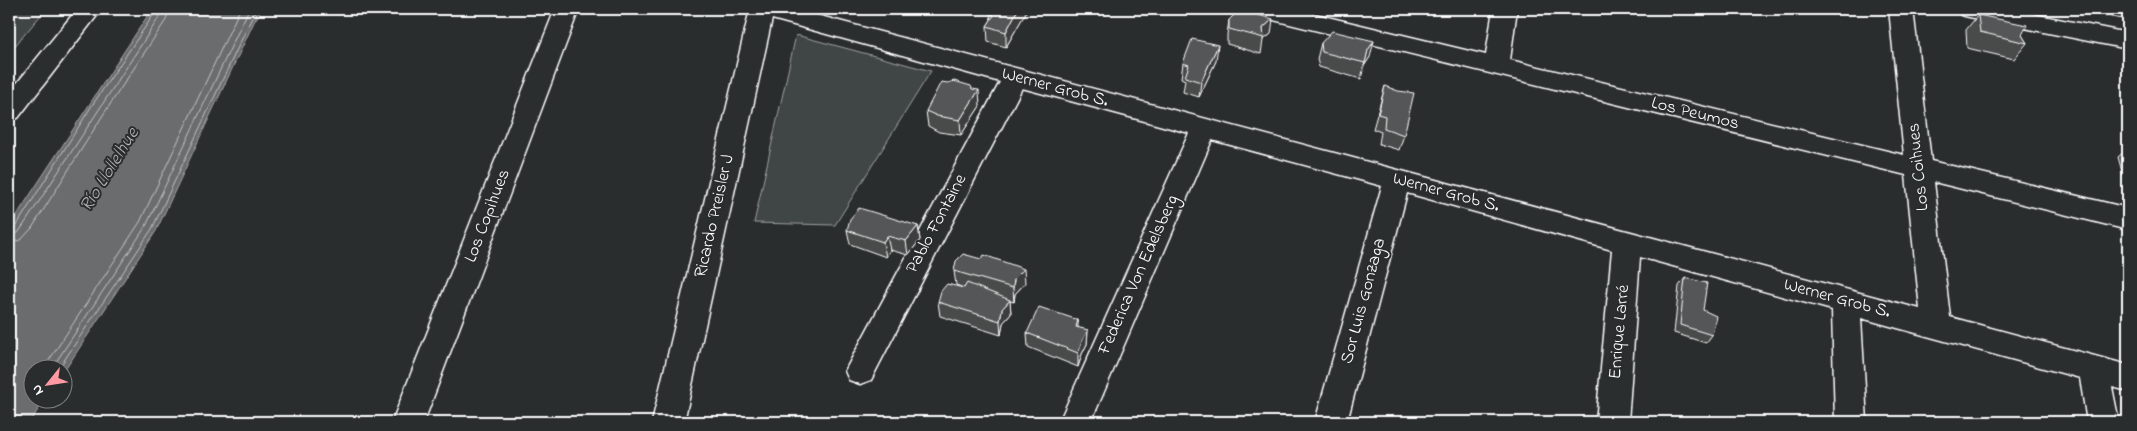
<svg xmlns="http://www.w3.org/2000/svg" width="2137" height="431" viewBox="0 0 2137 431" font-family="'Indie Flower',sans-serif">
<rect width="100%" height="100%" fill="#2a2d2e"/>
<filter id="ink" filterUnits="userSpaceOnUse"><feTurbulence type="fractalNoise" baseFrequency=".02" numOctaves="2"/><feDisplacementMap in="SourceGraphic" scale="10" xChannelSelector="R" yChannelSelector="G"/><feConvolveMatrix kernelMatrix="1 2 1 2 8 2 1 2 1" color-interpolation-filters="sRGB"/></filter>
<g filter="url(#ink)">
<path fill="#414445" stroke="#a0a2a2" d="M9,9H46L9,53Z
M796,35L931,71L835,225L754,223Z"/>
<path fill="#6a6c6d" stroke="#a6a7a7" d="M152,9H262L254,22L156,231L63,373L62,368H32V398L45,399L30,422H9V227Z"/>
<g fill="none" stroke-linecap="round" stroke-linejoin="round">
<path stroke="#c3c4c5" stroke-width="1" d="M9,229L14,228L20,220L91,107L154,14L155,9
M9,235L18,233L25,223L160,16L162,9
M9,243L21,240L32,228L103,115L166,20L169,9
M44,368L140,222L240,9
M52,368L146,226L249,9
M59,368L152,229L256,9"/>
<defs>
<path id="minor" d="M77,9H102L18,118L9,120V93Z
M750,9H794L1920,309L1906,175L1261,17L1253,15L1249,9H1294L1486,55L1493,9H1517L1510,60L1904,155L1889,9H1913L1931,161L2128,208V230L1934,182L1950,317L2128,365V391L2112,387L2119,422H2087L2080,378L1861,318L1867,422H1835L1832,310L1640,257L1628,422H1596L1612,250L1407,193L1347,422H1315L1382,186L1212,140L1091,422H1059L1189,133L1022,88L871,380L860,384L849,380L845,371L1000,82L772,19L684,422H652Z
M1957,9H2008L2128,33V49L1969,17L1961,15Z"/>
<path id="major" d="M555,9H579L424,422H392Z"/>
</defs>
<use href="#minor" stroke="#fff" stroke-width="3"/>
<use href="#major" stroke="#fff" stroke-width="3"/>
<use href="#minor" fill="#2a2d2e" fill-rule="evenodd"/>
<use href="#major" fill="#2a2d2e" fill-rule="evenodd"/>
</g>
<path fill="#494b4c" stroke="#fff" d="M993,9H1026V12L1006,47L988,42L987,26L991,20L990,13Z
M2084,9H2128V13L2122,19L2085,12Z
M1978,15L2022,35L2027,43L2014,59L1967,48L1966,30Z
M1229,20L1271,34L1263,40L1261,54L1227,44V35Z
M1321,43L1370,57L1364,66L1361,79L1319,67L1317,59Z
M1216,61L1199,97L1183,92L1185,80L1181,78L1183,63Z
M1385,86L1404,135L1399,150L1379,144L1381,132L1373,129Z
M972,89L980,106L961,135L939,132L928,126L926,111Z
M2128,148V187L2126,186L2118,157Z
M918,226L920,240L908,255L890,250L886,257L850,244L847,230Z
M954,271L1025,283L1015,294L1014,302L1010,301L1011,314L1003,323L1001,335L940,316L938,302L964,288L956,285Z
M1685,278L1703,310L1712,335L1706,343L1674,333L1679,286Z
M1078,320V328L1088,330L1087,344L1082,354L1078,367L1028,347L1027,333Z"/>
<path fill="#3c3d3e" stroke="#fff" d="M1018,9H1026V12L1006,47V32Z
M1273,19L1271,34L1263,40V28Z
M1374,41L1370,57L1364,66L1368,50Z
M1218,45L1216,61L1199,97L1201,82Z
M979,90L980,106L961,135L960,120Z
M918,226L920,240L908,255L906,241Z
M887,236L890,250L886,257L883,242Z
M1024,269L1025,283L1015,294L1014,302L1013,288L1014,279Z
M1010,300L1011,314L1003,323L1001,335L1000,321L1002,309Z
M1088,330L1087,344L1082,354L1078,367V353L1082,341Z"/>
<path fill="#555758" stroke="#fff" d="M993,9H1018L1006,32L987,26L994,15L990,13Z
M1239,10L1273,19L1263,28L1264,38L1229,29V20Z
M1978,15L2027,25L2022,35L2027,43L1980,32Z
M1332,31L1374,41L1368,50L1365,63L1322,52L1321,43Z
M1192,39L1218,45L1201,82L1185,77L1189,65L1183,63Z
M954,81L971,86L972,89L979,90L960,120L937,116L926,111L941,82L948,83Z
M1385,86L1398,91L1414,93L1404,135L1384,128L1385,116L1378,114Z
M859,208L918,226L906,241L887,236L883,242L847,230L850,219Z
M963,254L981,259L984,255L1024,269L1014,279L1013,288L954,271L956,261Z
M1685,278L1707,283L1703,310L1716,316L1712,335L1680,325Z
M967,283L1010,300L1002,309L1000,321L938,302L941,291L947,284L964,288Z
M1039,307L1078,320L1076,327L1088,330L1082,341L1078,353L1027,333Z
M1386,419L1394,422H1383Z"/>
</g>
<g text-anchor="middle" dominant-baseline="central" stroke-width="4" stroke-linejoin="round" paint-order="stroke">
<g font-size="18" fill="#fff" stroke="#2a2d2e">
<text transform="translate(1055 88) rotate(15)">Werner Grob S.</text>
<text transform="translate(1695 114) rotate(14)">Los Peumos</text>
<text transform="translate(1919 167) rotate(-96)">Los Coihues</text>
<text transform="translate(1446 193) rotate(15)">Werner Grob S.</text>
<text transform="translate(488 216) rotate(-69)">Los Copihues</text>
<text transform="translate(715 216) rotate(-77)">Ricardo Preisler J</text>
<text transform="translate(937 224) rotate(-62)">Pablo Fontaine</text>
<text transform="translate(1139 275) rotate(-66)">Federica Von Edelsberg</text>
<text transform="translate(1837 299) rotate(15)">Werner Grob S.</text>
<text transform="translate(1364 301) rotate(-75)">Sor Luis Gonzaga</text>
<text transform="translate(1620 332) rotate(-85)">Enrique Larré</text>
</g>
<g font-size="19" font-style="italic" fill="#b4b6b6" stroke="#2a2d2e">
<text transform="translate(110 170) rotate(-58)">Río Llollelhue</text>
</g>
</g>
<rect width="2137" height="431" fill="none" stroke="#2a2d2e" stroke-width="30"/>
<rect x="15" y="15" width="2107" height="401" fill="none" stroke="#fff" stroke-width="2" filter="url(#ink)"/>
<g transform="translate(48 384) rotate(240)"><circle r="24" fill="#2a2d2e" stroke="#7f8182"/>
<path d="M0-4L9 19L0 12L-9 19Z" fill="#ff9aa2"/>
<text y="-8" font-size="14" font-weight="bold" text-anchor="middle" fill="#ffffff">N</text>
</g>
</svg>
